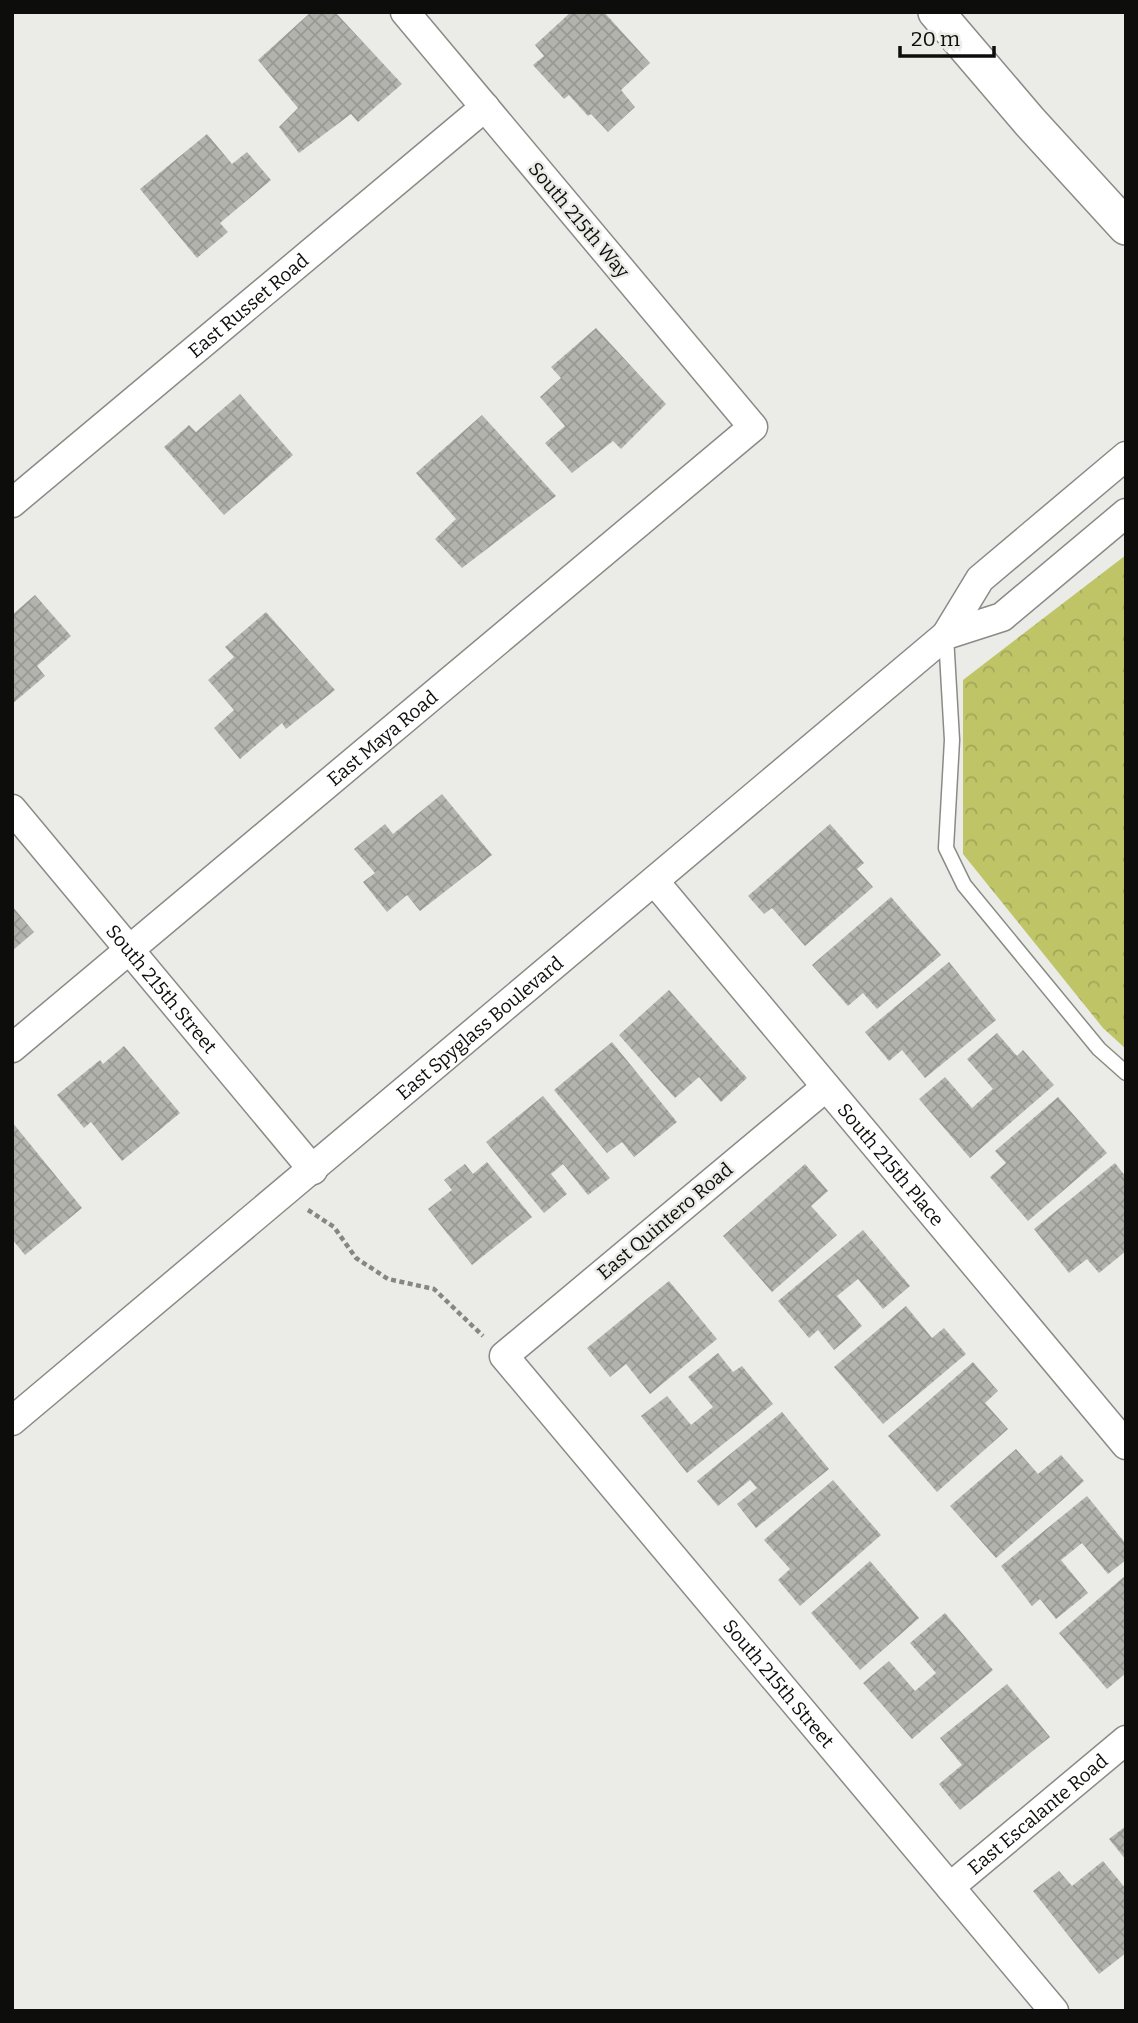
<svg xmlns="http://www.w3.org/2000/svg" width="1138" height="2023" viewBox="0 0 1138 2023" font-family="Bitter,serif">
<defs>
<pattern id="park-crowns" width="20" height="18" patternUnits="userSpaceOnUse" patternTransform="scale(1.75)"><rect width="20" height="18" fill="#bfc467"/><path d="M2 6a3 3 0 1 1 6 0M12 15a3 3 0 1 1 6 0" fill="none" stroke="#a3a758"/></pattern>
<pattern id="building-cross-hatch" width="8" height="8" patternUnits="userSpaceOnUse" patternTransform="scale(1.75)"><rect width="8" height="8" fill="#b3b3ae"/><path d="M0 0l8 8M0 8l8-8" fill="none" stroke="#999994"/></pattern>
</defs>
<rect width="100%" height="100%" fill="#ebece7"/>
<path fill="url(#park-crowns)" d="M1126,555V1049L1103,1028L963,854V680Z"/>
<path fill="url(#building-cross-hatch)" d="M311,12H335L402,84L358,122L351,114L299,153L279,127L298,108L258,60Z
M571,12H604L650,63L621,90L635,107L608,132L591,114L588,116L569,95L564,99L533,65L544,56L535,45Z
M207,134L232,164L247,152L271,180L220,223L228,232L197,258L140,189Z
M596,328L666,404L621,449L613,441L572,473L545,443L565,426L540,397L561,378L551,367Z
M240,394L293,455L224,515L164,447L189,425L196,432Z
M482,415L556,496L462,568L435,539L456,519L416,473Z
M35,595L71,636L37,666L45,676L12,704V615Z
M266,612L335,690L286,729L282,723L240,759L214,728L234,710L208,680L234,657L225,647Z
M442,794L492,855L420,911L407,895L387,912L363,882L375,873L354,849L385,824L393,834Z
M830,824L864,863L857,869L873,887L805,946L772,908L764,914L748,896Z
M891,897L941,955L877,1009L863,993L848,1006L812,965Z
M12,906L34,932L12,951Z
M949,962L996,1020L925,1078L902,1050L889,1061L865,1032Z
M669,990L747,1078L721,1102L699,1077L675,1098L619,1035Z
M997,1033L1017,1056L1023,1050L1054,1085L970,1158L919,1099L945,1077L972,1108L993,1089L967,1059Z
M612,1042L677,1122L634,1157L622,1142L607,1153L554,1090Z
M124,1046L180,1113L122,1161L91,1122L84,1128L57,1095L100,1060L103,1064Z
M543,1096L610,1178L588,1195L563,1164L551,1174L567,1194L544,1213L486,1142Z
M1058,1097L1107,1153L1028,1221L990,1177L1006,1163L995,1151Z
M12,1122L82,1208L25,1255L12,1239Z
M487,1162L532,1217L472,1265L428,1209L452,1190L444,1180L465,1164L473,1174Z
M1115,1163L1126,1177V1251L1099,1273L1087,1259L1069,1273L1034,1229Z
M805,1164L828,1191L811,1206L837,1235L772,1292L723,1236Z
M863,1230L910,1286L883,1309L858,1279L837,1296L862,1326L834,1350L818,1330L809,1338L778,1301Z
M669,1281L717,1339L650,1394L626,1364L610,1377L587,1348Z
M906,1306L932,1338L944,1328L966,1354L883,1424L834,1367Z
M718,1353L733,1372L742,1366L773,1404L687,1473L641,1416L667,1396L691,1425L713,1407L688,1377Z
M973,1362L998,1391L985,1403L1008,1429L937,1492L888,1436Z
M782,1412L829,1469L756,1528L737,1504L757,1488L750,1480L718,1506L697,1481Z
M1016,1449L1038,1474L1061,1455L1084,1481L996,1558L950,1506Z
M833,1480L881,1535L800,1606L778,1580L790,1569L764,1540Z
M1087,1496L1126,1544V1560L1108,1574L1082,1543L1061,1560L1088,1593L1056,1619L1040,1599L1032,1606L1001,1566Z
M870,1561L919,1618L860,1670L811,1613Z
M1126,1575V1673L1107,1689L1059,1633Z
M945,1613L993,1670L912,1739L863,1683L889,1661L915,1691L936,1673L910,1643Z
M1007,1684L1050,1737L960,1810L939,1784L962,1765L940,1738Z
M1126,1826V1860L1109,1839Z
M1103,1861L1126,1889V1953L1099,1974L1033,1891L1059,1871L1072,1886Z"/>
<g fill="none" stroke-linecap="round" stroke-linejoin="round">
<defs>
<path id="service" d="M946,636L952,740L946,848L964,885L1099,1049L1126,1073"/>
<g id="minor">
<path id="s1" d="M12,503L485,107"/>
<path d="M946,635L1002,617L1126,513"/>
<path id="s2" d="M12,809L313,1170"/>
<path id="s3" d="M655,882L1126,1445"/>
<path id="s4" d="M12,1048L753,427L405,12"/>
<path id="s5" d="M826,1087L504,1356L1054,2011"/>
<path id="s6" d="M12,1421L946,635L980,579L1126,456"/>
<path id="s7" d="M950,1887L1126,1740"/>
</g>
<path id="tertiary" d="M936,12L1030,122L1126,227"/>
</defs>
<use href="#service" stroke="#8a8b86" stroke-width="17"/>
<use href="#minor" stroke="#8a8b86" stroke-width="31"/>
<use href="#tertiary" stroke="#8a8b86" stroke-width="38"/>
<path stroke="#868683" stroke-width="4.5" stroke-dasharray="5 3.5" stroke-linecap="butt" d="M308,1210L334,1227L356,1258L388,1279L434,1289L483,1336"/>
<use href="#service" stroke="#fff" stroke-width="14"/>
<use href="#minor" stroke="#fff" stroke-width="28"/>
<use href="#tertiary" stroke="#fff" stroke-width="35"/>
</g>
<g text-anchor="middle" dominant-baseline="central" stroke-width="5" stroke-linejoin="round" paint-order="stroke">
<g font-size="19" fill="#0d0d0b" stroke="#ebece7">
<text transform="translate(579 220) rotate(50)">South 215th Way</text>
<text stroke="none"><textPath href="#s1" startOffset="308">East Russet Road</textPath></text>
<text stroke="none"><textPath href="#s4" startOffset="483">East Maya Road</textPath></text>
<text stroke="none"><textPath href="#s2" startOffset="234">South 215th Street</textPath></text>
<text stroke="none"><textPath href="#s6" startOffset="611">East Spyglass Boulevard</textPath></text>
<text stroke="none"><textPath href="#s3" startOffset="368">South 215th Place</textPath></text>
<text transform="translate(665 1221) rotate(-40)">East Quintero Road</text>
<text stroke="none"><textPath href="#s5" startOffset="847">South 215th Street</textPath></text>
<text stroke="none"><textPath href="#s7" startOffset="114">East Escalante Road</textPath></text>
</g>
</g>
<rect width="1138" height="2023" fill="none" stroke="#0d0d0b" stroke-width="28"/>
<path d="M900 46v10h94v-10" fill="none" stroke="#0d0d0b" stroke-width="3.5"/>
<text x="911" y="46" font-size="21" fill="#0d0d0b" stroke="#ebece7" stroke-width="5" paint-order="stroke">20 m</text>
</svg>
